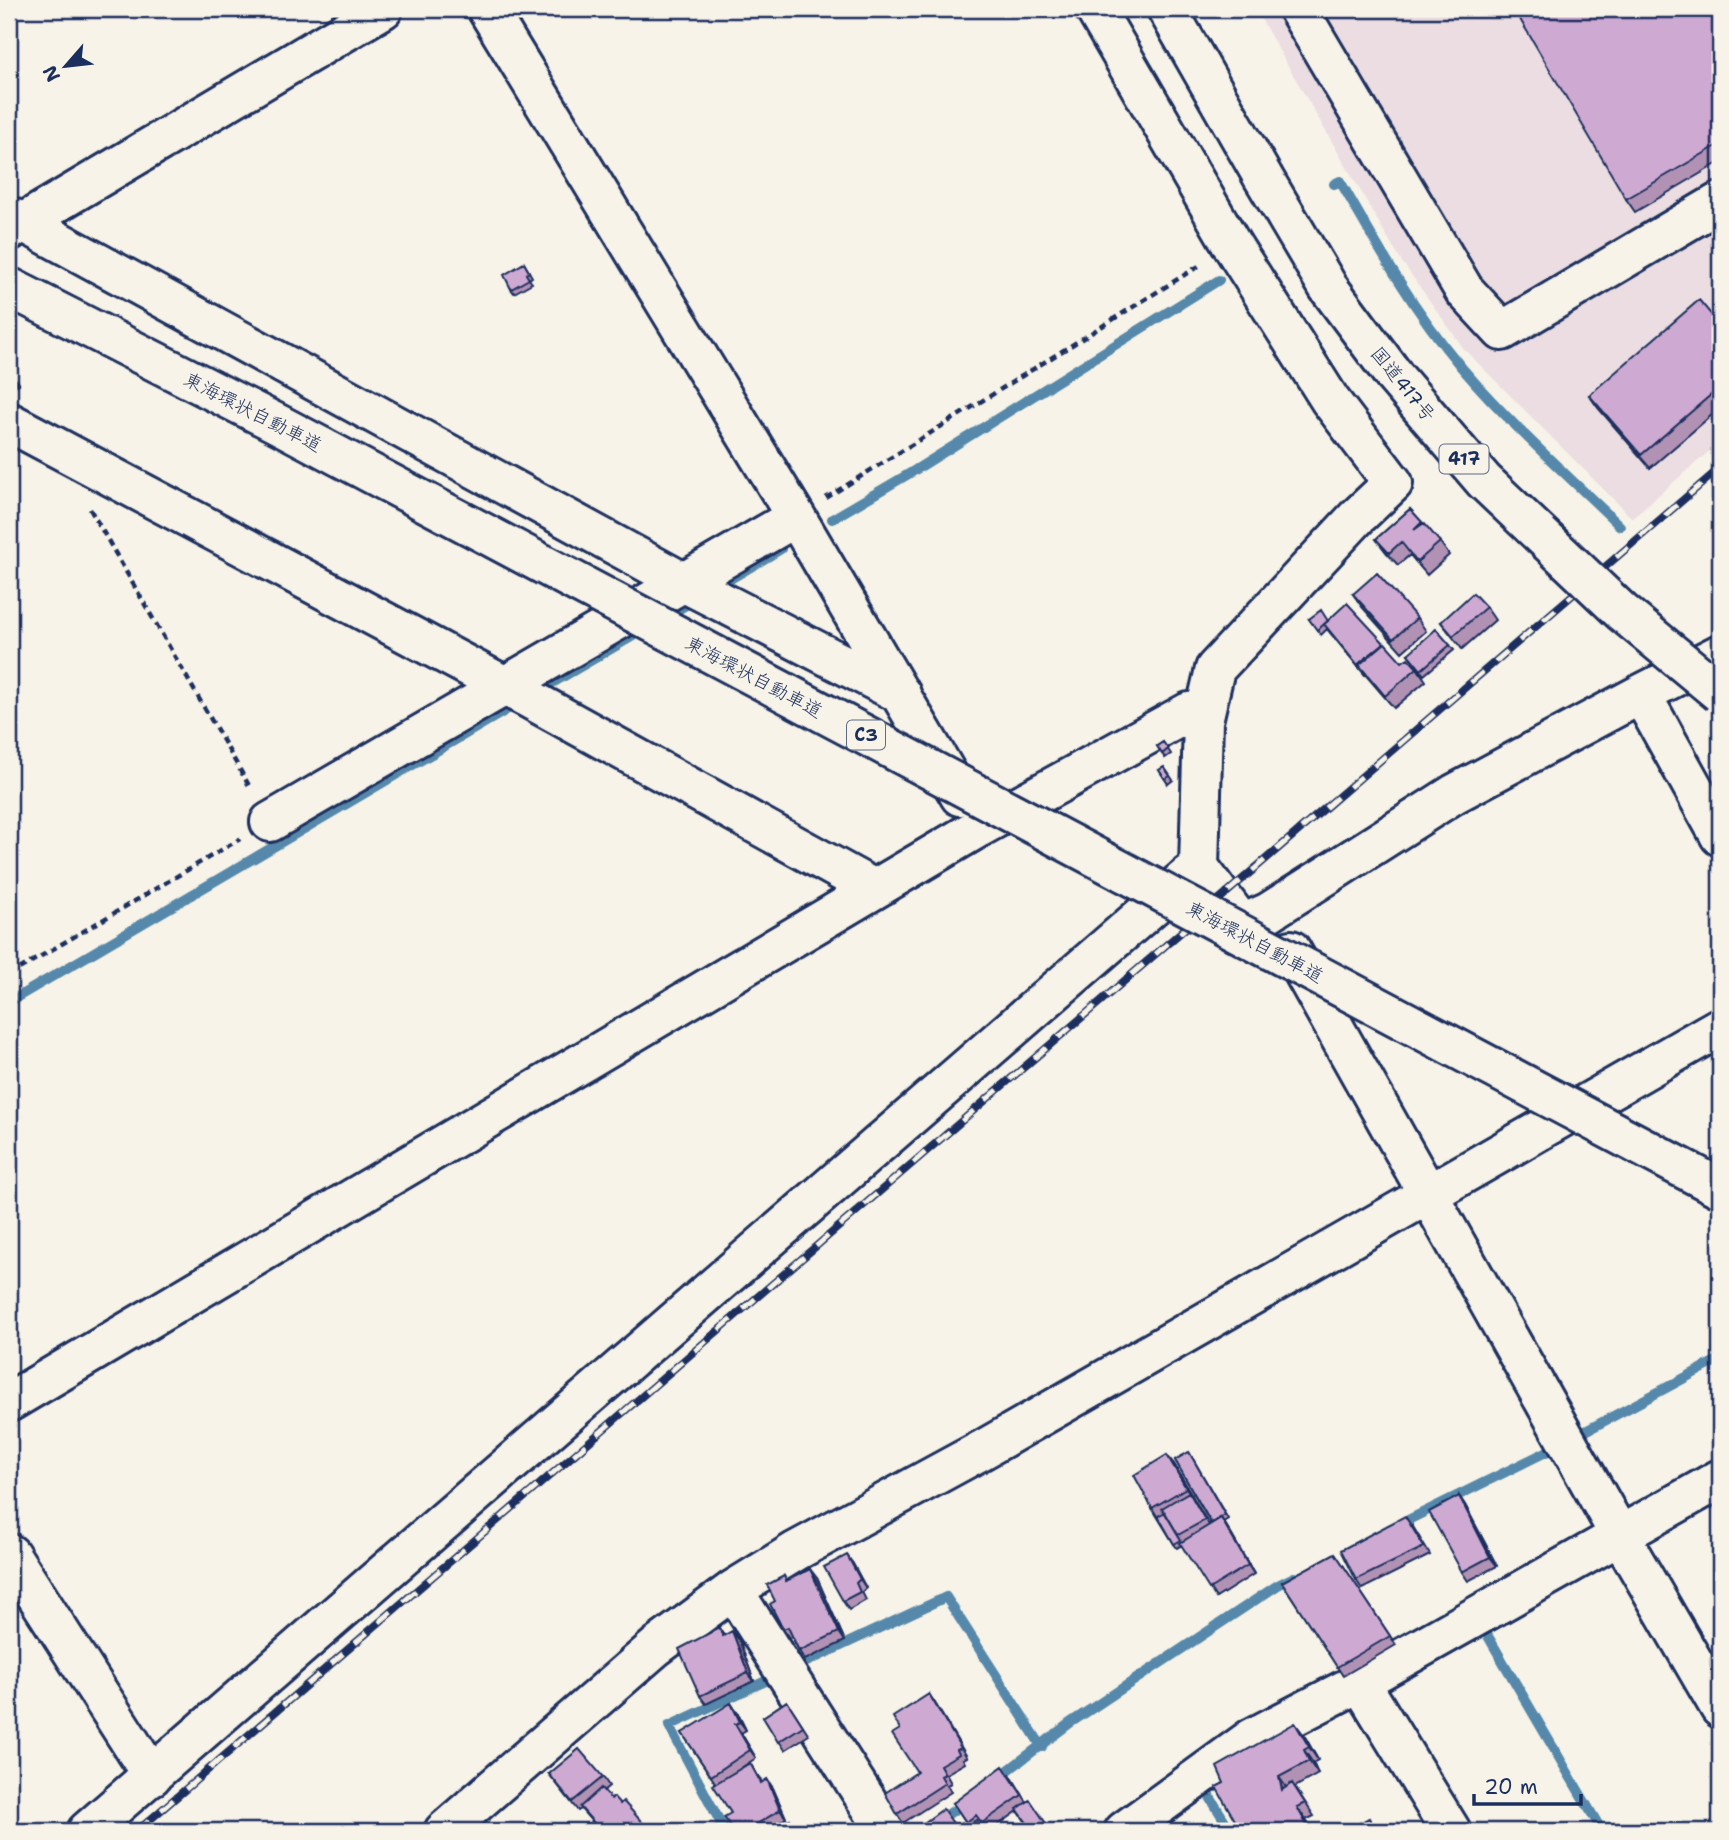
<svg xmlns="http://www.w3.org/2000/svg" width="1729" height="1840" viewBox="0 0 1729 1840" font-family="'Shantell Sans','Klee One',sans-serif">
<rect width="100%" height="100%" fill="#f7f3e8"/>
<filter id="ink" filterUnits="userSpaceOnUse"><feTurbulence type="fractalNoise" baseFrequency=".0143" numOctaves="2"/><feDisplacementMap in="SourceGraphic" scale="14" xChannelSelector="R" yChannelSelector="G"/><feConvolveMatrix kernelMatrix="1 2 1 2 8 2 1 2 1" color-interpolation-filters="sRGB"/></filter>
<g filter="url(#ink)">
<path fill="#ebdde1" d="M1255,9H1720V442L1632,518L1464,349L1400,259Z"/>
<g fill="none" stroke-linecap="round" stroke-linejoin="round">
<path stroke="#58a" stroke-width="10" d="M1334,184L1340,181C1377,246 1414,311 1462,368C1511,425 1567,475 1620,526
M832,519L912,472L1219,280
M715,588L781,549
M664,618L698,598
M537,692L647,628
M9,1002L520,702
M1396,1526L1554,1448L1720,1359
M1485,1631L1602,1831
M998,1778L1070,1723L1278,1585L1294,1577
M1205,1789L1231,1831
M725,1831L669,1726L946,1597L1042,1747
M925,1831L968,1800"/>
<defs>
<path id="minor" d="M487,9L796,517L960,796
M1095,9L1232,245L1330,400L1393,483L1357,517L1215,669L1203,721L1199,867L1242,924L1269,912L1454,794L1641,694L1720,654
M1298,9L1464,290L1502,331L1720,202
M9,217L23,222L683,582L901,694
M9,231L383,9
M9,422L528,698L874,889
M1641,694L1720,836
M270,822L796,517
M1291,950L1620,1536L1720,1708
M9,1402L978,828L1189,712L1203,721
M10,1554L152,1776
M733,1590L886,1831
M1360,1682L1451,1831
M87,1831L1189,875
M444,1831L656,1647L733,1590L796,1551L982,1450L1720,1027
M1124,1831L1252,1738L1360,1682L1720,1479"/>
<path id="highway" d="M1167,9L1263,177"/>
</defs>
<use href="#minor" stroke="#1b2f5e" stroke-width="44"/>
<use href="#highway" stroke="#1b2f5e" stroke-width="44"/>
<path stroke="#1b2f5e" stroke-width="4.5" stroke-dasharray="7 5" stroke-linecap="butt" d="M9,369L19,386
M826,498L1202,264
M90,509L251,789
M9,975L240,839"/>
<use href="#minor" stroke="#f7f3e8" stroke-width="38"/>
<use href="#highway" stroke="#f7f3e8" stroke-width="38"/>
<defs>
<path id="rail" d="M137,1831L1720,468"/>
</defs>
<use href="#rail" stroke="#1b2f5e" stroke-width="8"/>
<use href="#rail" stroke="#f7f3e8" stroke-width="5" stroke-dasharray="16" stroke-linecap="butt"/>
<defs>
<path id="highway-bridge" d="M1263,177L1328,287L1395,377L1484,481L1622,612L1720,693
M9,287L280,425L1720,1188"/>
</defs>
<use href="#highway-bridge" stroke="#1b2f5e" stroke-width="44" stroke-linecap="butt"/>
<use href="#highway-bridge" stroke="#f7f3e8" stroke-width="38"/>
</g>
<path fill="#b192b5" stroke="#1b2f5e" stroke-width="2" d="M1720,9V162L1635,212L1626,199Z
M524,263L532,277L529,279L532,283L514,293L511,289Z
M1720,325V408L1650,468L1598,408L1589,395Z
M1410,509L1440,542L1449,555L1427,575L1410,555L1398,565L1386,552L1376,539Z
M1353,594L1417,618L1426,631L1402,652L1362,607Z
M1486,607L1495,620L1462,649L1441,622Z
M1309,619L1328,621L1402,662L1417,668L1426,681L1394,708L1364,673V674L1327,629L1321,635Z
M1450,645L1454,650L1424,675L1408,654Z
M1163,742L1171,754L1165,758L1157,746Z
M1164,767L1173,780L1168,784L1159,770Z
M1189,1452L1228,1519L1224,1522L1254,1574L1216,1598L1182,1545L1177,1548L1174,1544L1152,1508L1174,1464L1209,1525L1211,1524L1175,1460Z
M1459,1496L1465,1505L1497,1566L1468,1581L1462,1572Z
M1412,1525L1430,1555L1362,1589L1356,1580Z
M1335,1553L1396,1645L1343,1676L1282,1582Z
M853,1564L866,1588L862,1592L866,1600L849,1610L843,1601Z
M784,1576L787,1581L817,1578L845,1641L805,1660L799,1651L792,1637L789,1638L783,1629L775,1601Z
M719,1628L724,1635L739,1640L754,1681L706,1704L700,1696Z
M929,1694L967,1757L963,1759L965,1763L946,1774L951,1783L947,1785L951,1792L903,1823L897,1814L917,1772L900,1729Z
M787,1701L809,1735L785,1750L763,1717Z
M737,1712L746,1730L741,1733L756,1758L741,1768L750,1763L762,1782L773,1788L786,1818L765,1831H734L731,1813L716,1784L682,1733Z
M1304,1735L1318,1760L1313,1763L1318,1774L1295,1787L1314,1816L1306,1820L1224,1783Z
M549,1774L603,1777L609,1786L603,1791L611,1799L620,1804L650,1831H600L581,1809L578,1811Z
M1010,1774L1027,1802L1030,1800L1048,1827L1042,1831H1032L1018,1811L990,1831H988L982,1824L972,1831L953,1803Z"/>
<path fill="#907793" stroke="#1b2f5e" stroke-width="2" d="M1167,1455L1174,1464L1193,1497L1186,1488Z
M1459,1496L1465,1505L1497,1566L1490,1557Z
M1221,1518L1227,1527L1254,1574L1248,1565Z
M847,1555L853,1564L866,1588L860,1579Z
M810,1569L817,1578L845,1641L839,1632Z
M732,1631L739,1640L754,1681L748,1673Z
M929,1694L935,1703L967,1757L961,1748Z
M731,1703L737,1712L746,1730L740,1722Z
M1295,1723L1304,1735L1318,1760L1309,1747Z
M735,1724L741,1733L756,1758L750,1750Z
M1304,1750L1313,1763L1318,1774L1309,1761Z
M1279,1777L1288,1790H1282Z
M767,1779L773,1788L786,1818L780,1810Z
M1297,1807L1306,1820L1312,1831H1310Z"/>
<path fill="#ceaad2" stroke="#1b2f5e" stroke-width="2" d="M1514,9H1720V144L1626,199Z
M524,263L529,272L526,274L529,279L511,289L504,275Z
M1699,300L1720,325V387L1641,455L1589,395Z
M1410,509L1422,522L1414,530L1424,523L1440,542L1417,562L1401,542L1389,553L1376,539Z
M1377,573L1417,618L1393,639L1353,594Z
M1473,593L1486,607L1453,636L1441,622Z
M1347,603L1384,643L1357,665L1324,624Z
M1321,610L1328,621L1317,630L1309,619Z
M1436,629L1450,645L1421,670L1408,654Z
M1385,643L1402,662L1408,658L1417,668L1385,696L1359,665Z
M1163,742L1168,749L1162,754L1157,746Z
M1164,767L1170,776L1165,779L1159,770Z
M1189,1452L1225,1515L1211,1523L1175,1460Z
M1167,1455L1186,1488L1152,1508L1134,1475Z
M1189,1492L1205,1520L1178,1535L1162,1508Z
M1459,1496L1490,1557L1462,1572L1429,1512Z
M1165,1512L1181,1540L1174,1544L1158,1516Z
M1405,1516L1424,1547L1356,1580L1341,1550Z
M1221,1518L1248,1565L1209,1589L1180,1543Z
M1335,1553L1390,1636L1337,1667L1282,1582Z
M847,1555L860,1579L856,1583L860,1592L843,1601L824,1567Z
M810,1569L839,1632L799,1651L788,1627L783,1629L770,1604L775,1601L767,1585L784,1576L786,1581Z
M719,1628L723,1636L732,1631L748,1673L700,1696L679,1649Z
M929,1694L961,1748L957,1750L959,1754L940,1765L945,1774L941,1776L945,1783L897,1814L885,1793L917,1772L892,1734L900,1729L893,1717Z
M787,1701L803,1726L778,1742L763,1717Z
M731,1703L740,1722L735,1724L750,1750L711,1776L682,1733Z
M1295,1723L1309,1747L1304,1750L1309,1761L1279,1777L1282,1790L1292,1783L1305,1803L1297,1807L1310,1831H1241L1216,1787L1224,1783L1217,1767Z
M579,1749L603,1777L572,1802L549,1774Z
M750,1763L761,1783L767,1779L780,1810L745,1831H734L724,1817L731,1813L713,1785Z
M1003,1766L1022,1795L982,1823L976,1815L966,1822L953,1803Z
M601,1788L611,1799L614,1797L620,1804L623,1801L650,1831H601L580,1807Z
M1030,1800L1045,1822L1033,1831L1017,1809Z
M943,1809L955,1826L962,1822L969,1831H913Z
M1369,1818L1375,1831H1355L1352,1827Z
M790,1819L795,1831H768Z
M977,1820L983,1831H973L968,1824Z
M864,1825L867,1831H851Z"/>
</g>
<g text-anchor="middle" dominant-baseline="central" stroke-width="5" stroke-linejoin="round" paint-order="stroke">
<g fill="#f7f3e8" stroke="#5d6a87" stroke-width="2">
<rect x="1439.5" y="444.5" width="49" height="29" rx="5"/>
<rect x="847" y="720.5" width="38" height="29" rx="5"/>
</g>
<g font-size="18" font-weight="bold" fill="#1b2f5e">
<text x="1464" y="459">417</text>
<text x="866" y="735">C3</text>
</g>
<g font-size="19" fill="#1b2f5e" stroke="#f7f3e8">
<text transform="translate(1403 384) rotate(51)">国道417号</text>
<text transform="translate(253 412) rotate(27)">東海環状自動車道</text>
<text transform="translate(754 677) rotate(28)">東海環状自動車道</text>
<text transform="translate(1255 942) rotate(28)">東海環状自動車道</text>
</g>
</g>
<rect width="1729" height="1840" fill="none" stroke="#f7f3e8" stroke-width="35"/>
<rect x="18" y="18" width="1694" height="1805" fill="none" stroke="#1b2f5e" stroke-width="2.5" filter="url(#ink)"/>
<g transform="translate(66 66) rotate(242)" stroke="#f7f3e8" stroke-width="5" paint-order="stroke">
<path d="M0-5L12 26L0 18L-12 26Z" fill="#1b2f5e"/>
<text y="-10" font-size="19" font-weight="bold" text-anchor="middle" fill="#1b2f5e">N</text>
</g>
<path d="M1474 1794v10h107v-10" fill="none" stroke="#1b2f5e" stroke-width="3.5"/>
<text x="1484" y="1794" font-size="21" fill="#1b2f5e" stroke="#f7f3e8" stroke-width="5" paint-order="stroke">20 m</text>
</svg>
